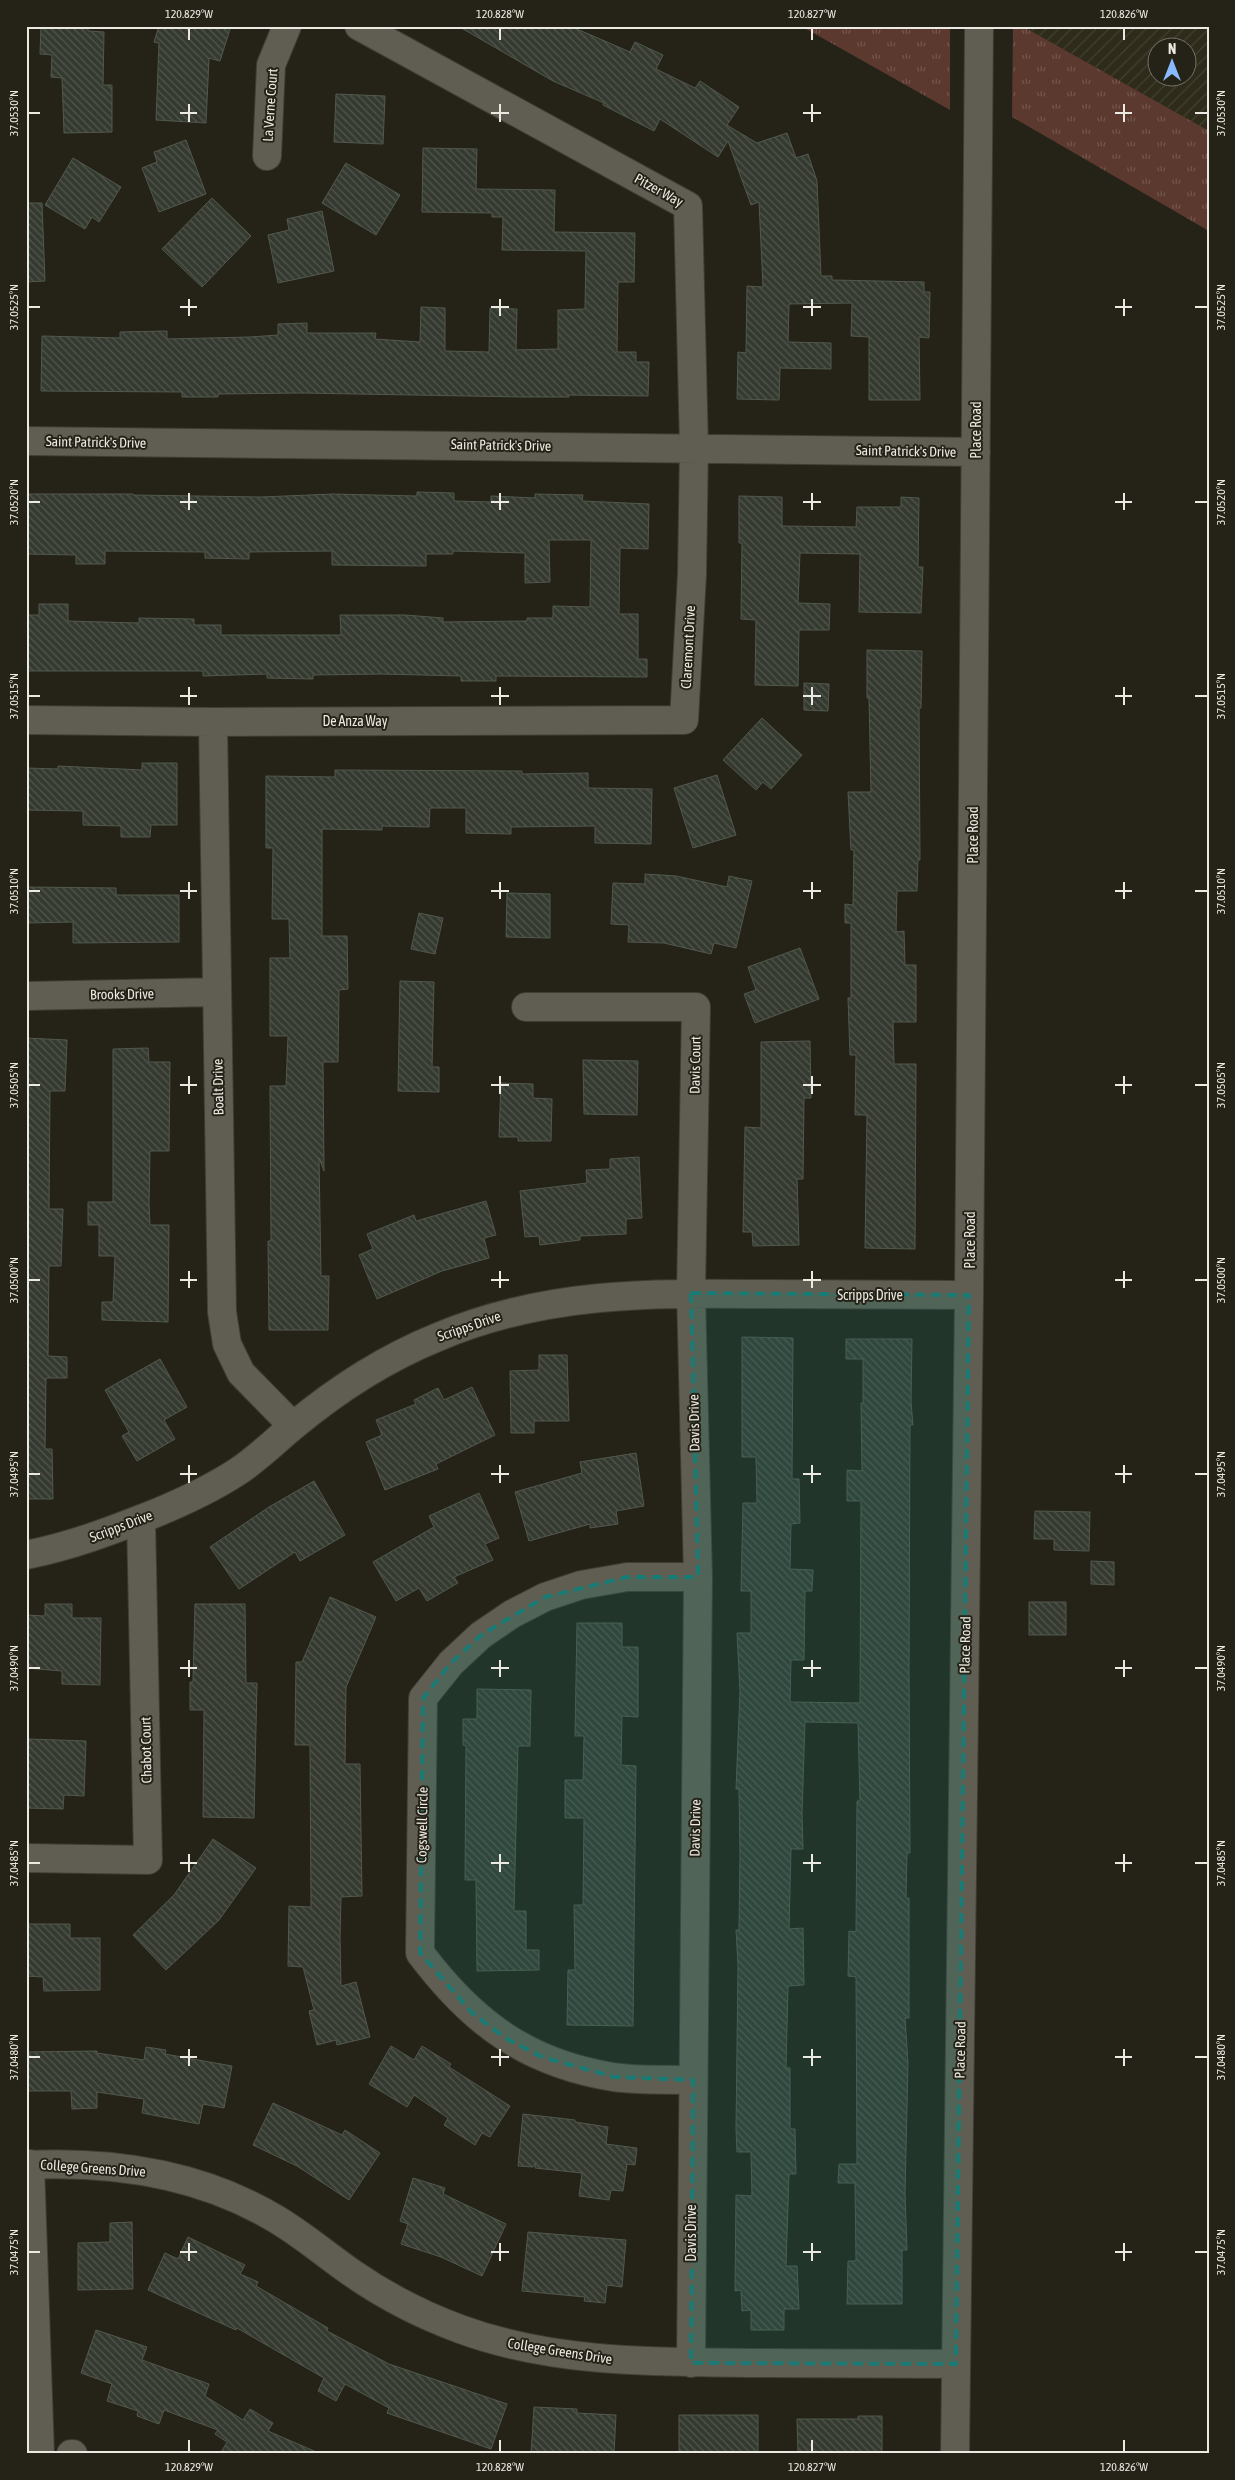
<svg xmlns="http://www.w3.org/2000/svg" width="1235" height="2480" viewBox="0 0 1235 2480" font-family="'Asap Condensed',sans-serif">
<defs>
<pattern id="industrial-furrows" width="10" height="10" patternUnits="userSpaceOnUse" patternTransform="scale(1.25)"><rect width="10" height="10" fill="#2e2b1a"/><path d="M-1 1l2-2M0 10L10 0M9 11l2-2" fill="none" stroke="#424030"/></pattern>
<pattern id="grass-tufts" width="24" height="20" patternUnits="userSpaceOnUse" patternTransform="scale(1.25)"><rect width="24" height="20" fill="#5c392f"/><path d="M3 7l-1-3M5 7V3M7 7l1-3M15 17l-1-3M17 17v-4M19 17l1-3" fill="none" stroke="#74564d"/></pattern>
<pattern id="building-back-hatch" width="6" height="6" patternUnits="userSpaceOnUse" patternTransform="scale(1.25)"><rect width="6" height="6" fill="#353a30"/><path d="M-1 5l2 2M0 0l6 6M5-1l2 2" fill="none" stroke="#52564e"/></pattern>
</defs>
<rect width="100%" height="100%" fill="#252318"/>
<path fill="url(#industrial-furrows)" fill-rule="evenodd" d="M1022,26H1209V131ZM1158,48H1188V78H1158Z"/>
<path fill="url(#grass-tufts)" d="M801,26H950V110Z
M1013,26H1022L1209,131V231L1012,117Z"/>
<path fill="url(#building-back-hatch)" stroke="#52584d" d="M41,26H88V31L104,32L103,85H112V132L64,133L62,78L51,77L52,55L40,54Z
M159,26H231L220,61L209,58L206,123L156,120L159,43L154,42Z
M458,26H570L630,52L635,42L663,55L656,69L695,88L700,81L739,107L727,125L735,130L757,143L787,133L796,158L808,154L817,181L821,276H832V280L924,282V292H930L929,338L919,337L920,400H869V337L851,336L852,303L789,304L788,342L831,343V369L780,368L779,400L737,399L738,352L746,353L747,286L763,287L759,202L751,205L728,141L718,157L660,119L654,131L603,105L604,103L553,81Z
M336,94L385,96L383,144L334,142Z
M186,140L206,194L159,212L142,168L157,162L154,152Z
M423,148L477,149L476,189L555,190L554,232L635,233L634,282H618L617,352H636V362H649L648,396L568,395L569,397H524L302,393L218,394V397H182V392L41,391L42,336L120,338V332L167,331V339L250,337L278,335V324L307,323V333H376L375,339L420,342L421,307L445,308V351L489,352L490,308L517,309L516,350L558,349V310L585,309L586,251L502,250L503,217H492V213L422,212Z
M73,158L121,187L99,222L92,217L85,229L45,205Z
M346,163L400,195L376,235L322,203Z
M212,198L251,236L202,287L162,249Z
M26,203H42L45,281L26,282Z
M322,211L334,271L278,283L268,235L289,230L287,219Z
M417,492L454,493V501L491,502V496L535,498V494L583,495L582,501L649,504L648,549L620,548L619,614H638V659H647V677L496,676V681H461V676L381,674L313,675V679L267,678V674L203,676V671H26V615H39V604H68V621L139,623V618L194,619V625H221V635H341L340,615H405L443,618V622L527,621V618H553V606L590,607L591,540H549L550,582L525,583V553L453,551V554H426V566L332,565V551L249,552V559L205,558V552L105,551V564H76V555L26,554V494H133V495L261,497L333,494L417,496Z
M739,496L782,497V526L856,527L857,507H901V497L919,498L918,567H923L921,613L859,612L860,554L800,553L798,603L830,604L829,630H799L798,686L755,685L756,620L741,619L742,543H739Z
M867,650L922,651L921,708H919L920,860H918L917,891H897L896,932L904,931L905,965H916V1022H893L894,1064H916L915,1249L865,1248L867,1115H855L856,1055H850L848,998H851V923H845V904L853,905L854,850H851L848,792H871L869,698H867Z
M804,683L829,684L828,711L804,710Z
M762,718L802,755L771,789L763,782L756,790L723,760Z
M142,763H177V825H151L150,837H121V826L83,825V811L26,810V768L58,769V766L142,770Z
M335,770L522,771V774L588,773V788L652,789L651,844L595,843V826L511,827V834L466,833V808H430L429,827L382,826V830L322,829V936H347L348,989L339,990L338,1062H323L324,1171L319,1158L321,1276H329L328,1330H269L268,1241H271L270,1086H286L288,1036H270V958H290L289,919H272L273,848H266V776L335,777Z
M717,775L736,835L693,848L674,788Z
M645,874L676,876L727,887L729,876L752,881L736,948L714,943L711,954L664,943L628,942L629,925L611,924L613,883L645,884Z
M26,887L116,888V895H179V942L73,943V922L26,923Z
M507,893L550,894V938L506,937Z
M419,913L443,918L435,954L411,949Z
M800,948L819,999L755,1023L744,994L756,990L748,967Z
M400,981L434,982L432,1067H439V1092L398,1091Z
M26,1038L67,1040L65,1091H50L49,1209H63L61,1266H49L48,1356L67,1357V1378H46L45,1449H52L53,1499H26Z
M810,1041L811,1098H804L803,1179H797L799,1245L753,1246L752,1232H743L745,1127L761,1128V1042Z
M148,1048L149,1062H170L169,1151H150L149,1203L150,1225H169L168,1322L102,1320V1302H113L115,1256H99V1225H88V1202H113V1049Z
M583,1060L638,1061L637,1115L584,1114Z
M501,1083L533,1084V1098L552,1099L551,1141H518V1137H499Z
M639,1157L642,1218L626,1219V1234L580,1236V1240L540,1245L539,1236L525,1237L520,1191L587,1183L586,1170L610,1169V1159Z
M486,1201L496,1235L484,1238L489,1258L442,1271L377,1299L359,1255L373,1249L367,1234L414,1215L416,1221Z
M742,1337L793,1338L792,1479H799L800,1523L791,1524L790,1569L813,1570L812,1591H805L804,1660H791L790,1702L860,1703L861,1501H847V1470L862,1471L861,1403H863V1359H846V1339H912L911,1402L913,1425H910L909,1669L910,1853H907L906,1898H909V2018H905L908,2063L905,2194L907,2250H902V2304H847L848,2261H856L855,2183H838L839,2164H857L856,1977L848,1976L849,1931L856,1932L857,1801H860L858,1723L805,1722L802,1814L803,1849H791L789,1929L803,1928L804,1985L788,1986L786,2068H790V2129H795L796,2174H789L786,2266H797L799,2309H784V2330H751V2310L742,2311L741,2290L735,2291L736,2195L752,2196L751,2152H737L736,2129L738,1965L736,1930H739L740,1855L739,1789H736L740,1691L737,1633H751V1591H741L743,1503H757L756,1457H742Z
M539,1355H567L569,1421H534V1433H511L510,1371L539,1370Z
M160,1359L187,1407L164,1420L175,1439L137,1461L122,1436L129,1432L105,1390Z
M472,1387L495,1435L436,1464L438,1469L385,1490L366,1442L382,1435L376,1420L416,1404L414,1400L438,1388L444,1400Z
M636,1453L644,1506L616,1511L618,1524L590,1528V1524L529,1541L515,1492L582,1473L580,1462Z
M314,1481L345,1535L300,1561L295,1552L239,1589L210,1547L269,1507Z
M479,1493L499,1538L485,1544L493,1560L454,1577L458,1583L427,1601L419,1588L396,1601L373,1562L434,1527L429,1516Z
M1035,1511L1090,1512L1089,1551L1054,1550V1539H1034Z
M1091,1561L1114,1562V1585L1091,1584Z
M330,1597L376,1617L346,1687L345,1764H360L362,1896L341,1897L340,1938L341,1986L356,1982L370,2037L337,2045L336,2040L317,2045L309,2011L314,2010L303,1967L288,1966L289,1906L311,1907L310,1745H295L296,1662H302Z
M1029,1602H1066V1635H1029Z
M45,1604H72V1618H101L100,1685L62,1684V1671L26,1668V1615L45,1616Z
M195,1604H245L246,1683H257L254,1818L203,1817L204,1710H190V1682H193Z
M577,1623H622V1647H638V1717L622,1716L621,1765L636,1766L633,2026L567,2025L568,1970H575L574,1905H583L584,1818H565V1780H583L584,1736H575Z
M477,1689L531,1690L530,1746H518L514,1911H526V1950H539V1970L477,1971L476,1880H465L466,1746L463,1745V1719H477Z
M29,1739L86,1741L84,1796L64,1795L63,1809L26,1808Z
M213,1839L256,1868L219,1920L166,1970L133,1935L174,1895Z
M26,1924H70V1938H100V1990L44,1991L43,1977L26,1976Z
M391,2046L414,2060L422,2046L451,2064L449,2067L510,2106L490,2137L482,2133L475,2145L444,2125L448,2118L414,2095L407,2107L369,2084Z
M146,2047L166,2050L165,2054L232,2066L224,2108L203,2104L199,2124L142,2113L144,2099L97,2092V2108L72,2109L71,2091H26V2052L97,2051V2053L144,2060Z
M273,2103L342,2135L345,2130L380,2153L349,2200L297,2166L253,2145Z
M523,2114L575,2120V2122L608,2127L606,2144L637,2148L635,2165L627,2164L623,2191L611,2190L609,2200L579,2196L582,2173L535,2168L536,2162L533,2167L518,2166Z
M413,2178L445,2188L443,2194L506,2224L482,2276L441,2257L401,2244L408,2224L400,2221Z
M132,2222L133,2289L78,2290V2243L110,2242V2223Z
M528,2232L626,2240L622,2287L607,2285L605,2303L584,2301L585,2297L522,2291Z
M188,2237L245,2265L240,2274L258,2282L256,2286L328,2328L327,2331L389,2364L507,2404L491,2449L387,2413L389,2408L345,2384L336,2401L318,2391L324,2378L237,2328L236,2330L148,2290L165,2253L178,2259Z
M96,2330L147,2347L142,2360L209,2384L205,2396L243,2420L250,2409L273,2423L268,2431L321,2454H220L227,2442L215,2434L218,2430L164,2410L159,2424L137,2416L138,2411L107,2401L112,2384L81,2373Z
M534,2407L577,2409V2413L616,2415L614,2454H531Z
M679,2415H758V2454H679Z
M858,2416H882V2454H798L797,2419H858Z"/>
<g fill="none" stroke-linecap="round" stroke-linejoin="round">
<defs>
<path id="minor" d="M267,156L271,65L287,26
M26,441L976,452
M26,720L213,722L684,720L692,574L694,447L688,206L359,26
M213,722L222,1312L227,1344L241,1373L293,1426
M26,996L217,992
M526,1007H696L691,1293L698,1577L691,2363
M26,1555C72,1546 113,1530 156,1513C185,1501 211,1489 237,1472C257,1459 274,1442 292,1427C335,1391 386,1358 438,1337C544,1292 649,1293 761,1294C831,1294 900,1295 969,1295
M26,1858L148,1860L141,1519
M693,2080C666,2079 639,2081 613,2077C526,2063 472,2022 420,1953L423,1698L451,1663L481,1635L512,1614L545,1597L581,1585L627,1577H698
M30,2164L40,2454
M26,2165C113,2161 201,2174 276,2219C303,2235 326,2255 352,2273C385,2296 422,2315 460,2329C552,2363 653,2362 750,2363C819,2363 887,2364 956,2364
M71,2454H73
M955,2454L969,1295L979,26"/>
</defs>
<use href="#minor" stroke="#3f3d35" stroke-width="30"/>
<use href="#minor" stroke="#605e52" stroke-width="28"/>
</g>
<path fill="#1a7c74" fill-opacity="0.2" stroke="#1a7c74" stroke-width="4" stroke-dasharray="10 6" stroke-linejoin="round" d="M691,1293L969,1295L956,2364L691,2363L693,2080L614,2077L542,2057L505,2038L472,2013L420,1953L423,1698L451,1663L481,1635L545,1597L627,1577H698Z"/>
<path fill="none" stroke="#ebe9e2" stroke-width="2" d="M189,28V40M500,28V40M812,28V40M1124,28V40M189,104V122M500,104V122M812,104V122M1124,104V122M28,113H40M180,113H197M491,113H509M803,113H821M1115,113H1132M1195,113H1208M189,299V316M500,299V316M812,299V316M1124,299V316M28,307H40M180,307H197M491,307H509M803,307H821M1115,307H1132M1195,307H1208M189,493V510M500,493V510M812,493V510M1124,493V510M28,502H40M180,502H197M491,502H509M803,502H821M1115,502H1132M1195,502H1208M189,687V705M500,687V705M812,687V705M1124,687V705M28,696H40M180,696H197M491,696H509M803,696H821M1115,696H1132M1195,696H1208M189,882V899M500,882V899M812,882V899M1124,882V899M28,891H40M180,891H197M491,891H509M803,891H821M1115,891H1132M1195,891H1208M189,1076V1094M500,1076V1094M812,1076V1094M1124,1076V1094M28,1085H40M180,1085H197M491,1085H509M803,1085H821M1115,1085H1132M1195,1085H1208M189,1271V1288M500,1271V1288M812,1271V1288M1124,1271V1288M28,1280H40M180,1280H197M491,1280H509M803,1280H821M1115,1280H1132M1195,1280H1208M189,1465V1483M500,1465V1483M812,1465V1483M1124,1465V1483M28,1474H40M180,1474H197M491,1474H509M803,1474H821M1115,1474H1132M1195,1474H1208M189,1660V1677M500,1660V1677M812,1660V1677M1124,1660V1677M28,1668H40M180,1668H197M491,1668H509M803,1668H821M1115,1668H1132M1195,1668H1208M189,1854V1872M500,1854V1872M812,1854V1872M1124,1854V1872M28,1863H40M180,1863H197M491,1863H509M803,1863H821M1115,1863H1132M1195,1863H1208M189,2049V2066M500,2049V2066M812,2049V2066M1124,2049V2066M28,2057H40M180,2057H197M491,2057H509M803,2057H821M1115,2057H1132M1195,2057H1208M189,2243V2261M500,2243V2261M812,2243V2261M1124,2243V2261M28,2252H40M180,2252H197M491,2252H509M803,2252H821M1115,2252H1132M1195,2252H1208M189,2440V2452M500,2440V2452M812,2440V2452M1124,2440V2452"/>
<g text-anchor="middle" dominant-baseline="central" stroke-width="4" stroke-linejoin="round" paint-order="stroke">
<g font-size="14" fill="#ebe9e2" stroke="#252318">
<text transform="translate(270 105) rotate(-86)">La Verne Court</text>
<text transform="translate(659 190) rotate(29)">Pitzer Way</text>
<text transform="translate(976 430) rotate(-90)">Place Road</text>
<text transform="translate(96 442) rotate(1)">Saint Patrick's Drive</text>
<text transform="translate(501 445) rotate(1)">Saint Patrick's Drive</text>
<text transform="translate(906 451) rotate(1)">Saint Patrick's Drive</text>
<text transform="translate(688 647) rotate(-87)">Claremont Drive</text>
<text x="355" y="721">De Anza Way</text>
<text transform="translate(973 835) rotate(-90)">Place Road</text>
<text transform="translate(122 994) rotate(-1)">Brooks Drive</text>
<text transform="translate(695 1065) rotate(-89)">Davis Court</text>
<text transform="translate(218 1087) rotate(-91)">Boalt Drive</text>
<text transform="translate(970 1240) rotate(-90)">Place Road</text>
<text x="870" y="1295">Scripps Drive</text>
<text transform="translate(469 1326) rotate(-19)">Scripps Drive</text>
<text transform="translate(694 1423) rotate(-91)">Davis Drive</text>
<text transform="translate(121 1526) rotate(-21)">Scripps Drive</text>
<text transform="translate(965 1645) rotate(-89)">Place Road</text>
<text transform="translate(146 1750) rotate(-91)">Chabot Court</text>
<text transform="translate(422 1825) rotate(-89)">Cogswell Circle</text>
<text transform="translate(695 1828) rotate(-89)">Davis Drive</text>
<text transform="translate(960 2050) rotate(-89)">Place Road</text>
<text transform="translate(93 2168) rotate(4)">College Greens Drive</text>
<text transform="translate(691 2233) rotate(-90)">Davis Drive</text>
<text transform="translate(560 2351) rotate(9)">College Greens Drive</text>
</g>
</g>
<rect width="1235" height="2480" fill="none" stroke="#252318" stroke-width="55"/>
<g transform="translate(1172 62)"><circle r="24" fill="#252318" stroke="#747269"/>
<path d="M0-4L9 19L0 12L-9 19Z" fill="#88bafc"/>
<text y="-8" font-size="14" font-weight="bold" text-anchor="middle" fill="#ebe9e2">N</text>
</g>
<rect x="28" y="28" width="1180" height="2424" fill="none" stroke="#ebe9e2" stroke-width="2"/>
<g font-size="12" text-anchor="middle" fill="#ebe9e2">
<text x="189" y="18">120.829°W</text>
<text x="500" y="18">120.828°W</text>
<text x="812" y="18">120.827°W</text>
<text x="1124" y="18">120.826°W</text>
<text transform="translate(14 113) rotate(-90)" y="4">37.0530°N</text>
<text transform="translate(1221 113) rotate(-90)" y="4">37.0530°N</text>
<text transform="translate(14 307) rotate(-90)" y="4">37.0525°N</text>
<text transform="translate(1221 307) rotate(-90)" y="4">37.0525°N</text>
<text transform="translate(14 502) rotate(-90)" y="4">37.0520°N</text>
<text transform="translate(1221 502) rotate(-90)" y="4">37.0520°N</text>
<text transform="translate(14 696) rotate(-90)" y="4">37.0515°N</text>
<text transform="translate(1221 696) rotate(-90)" y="4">37.0515°N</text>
<text transform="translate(14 891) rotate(-90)" y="4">37.0510°N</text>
<text transform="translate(1221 891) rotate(-90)" y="4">37.0510°N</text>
<text transform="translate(14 1085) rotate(-90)" y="4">37.0505°N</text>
<text transform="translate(1221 1085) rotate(-90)" y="4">37.0505°N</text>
<text transform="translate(14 1280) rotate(-90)" y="4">37.0500°N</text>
<text transform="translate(1221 1280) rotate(-90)" y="4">37.0500°N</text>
<text transform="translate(14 1474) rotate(-90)" y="4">37.0495°N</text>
<text transform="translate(1221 1474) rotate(-90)" y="4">37.0495°N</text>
<text transform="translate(14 1668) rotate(-90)" y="4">37.0490°N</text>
<text transform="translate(1221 1668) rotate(-90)" y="4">37.0490°N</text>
<text transform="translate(14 1863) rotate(-90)" y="4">37.0485°N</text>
<text transform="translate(1221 1863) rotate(-90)" y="4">37.0485°N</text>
<text transform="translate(14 2057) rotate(-90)" y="4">37.0480°N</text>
<text transform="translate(1221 2057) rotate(-90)" y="4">37.0480°N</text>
<text transform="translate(14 2252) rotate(-90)" y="4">37.0475°N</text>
<text transform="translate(1221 2252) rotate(-90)" y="4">37.0475°N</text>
<text x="189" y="2471">120.829°W</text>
<text x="500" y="2471">120.828°W</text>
<text x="812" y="2471">120.827°W</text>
<text x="1124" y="2471">120.826°W</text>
</g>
</svg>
